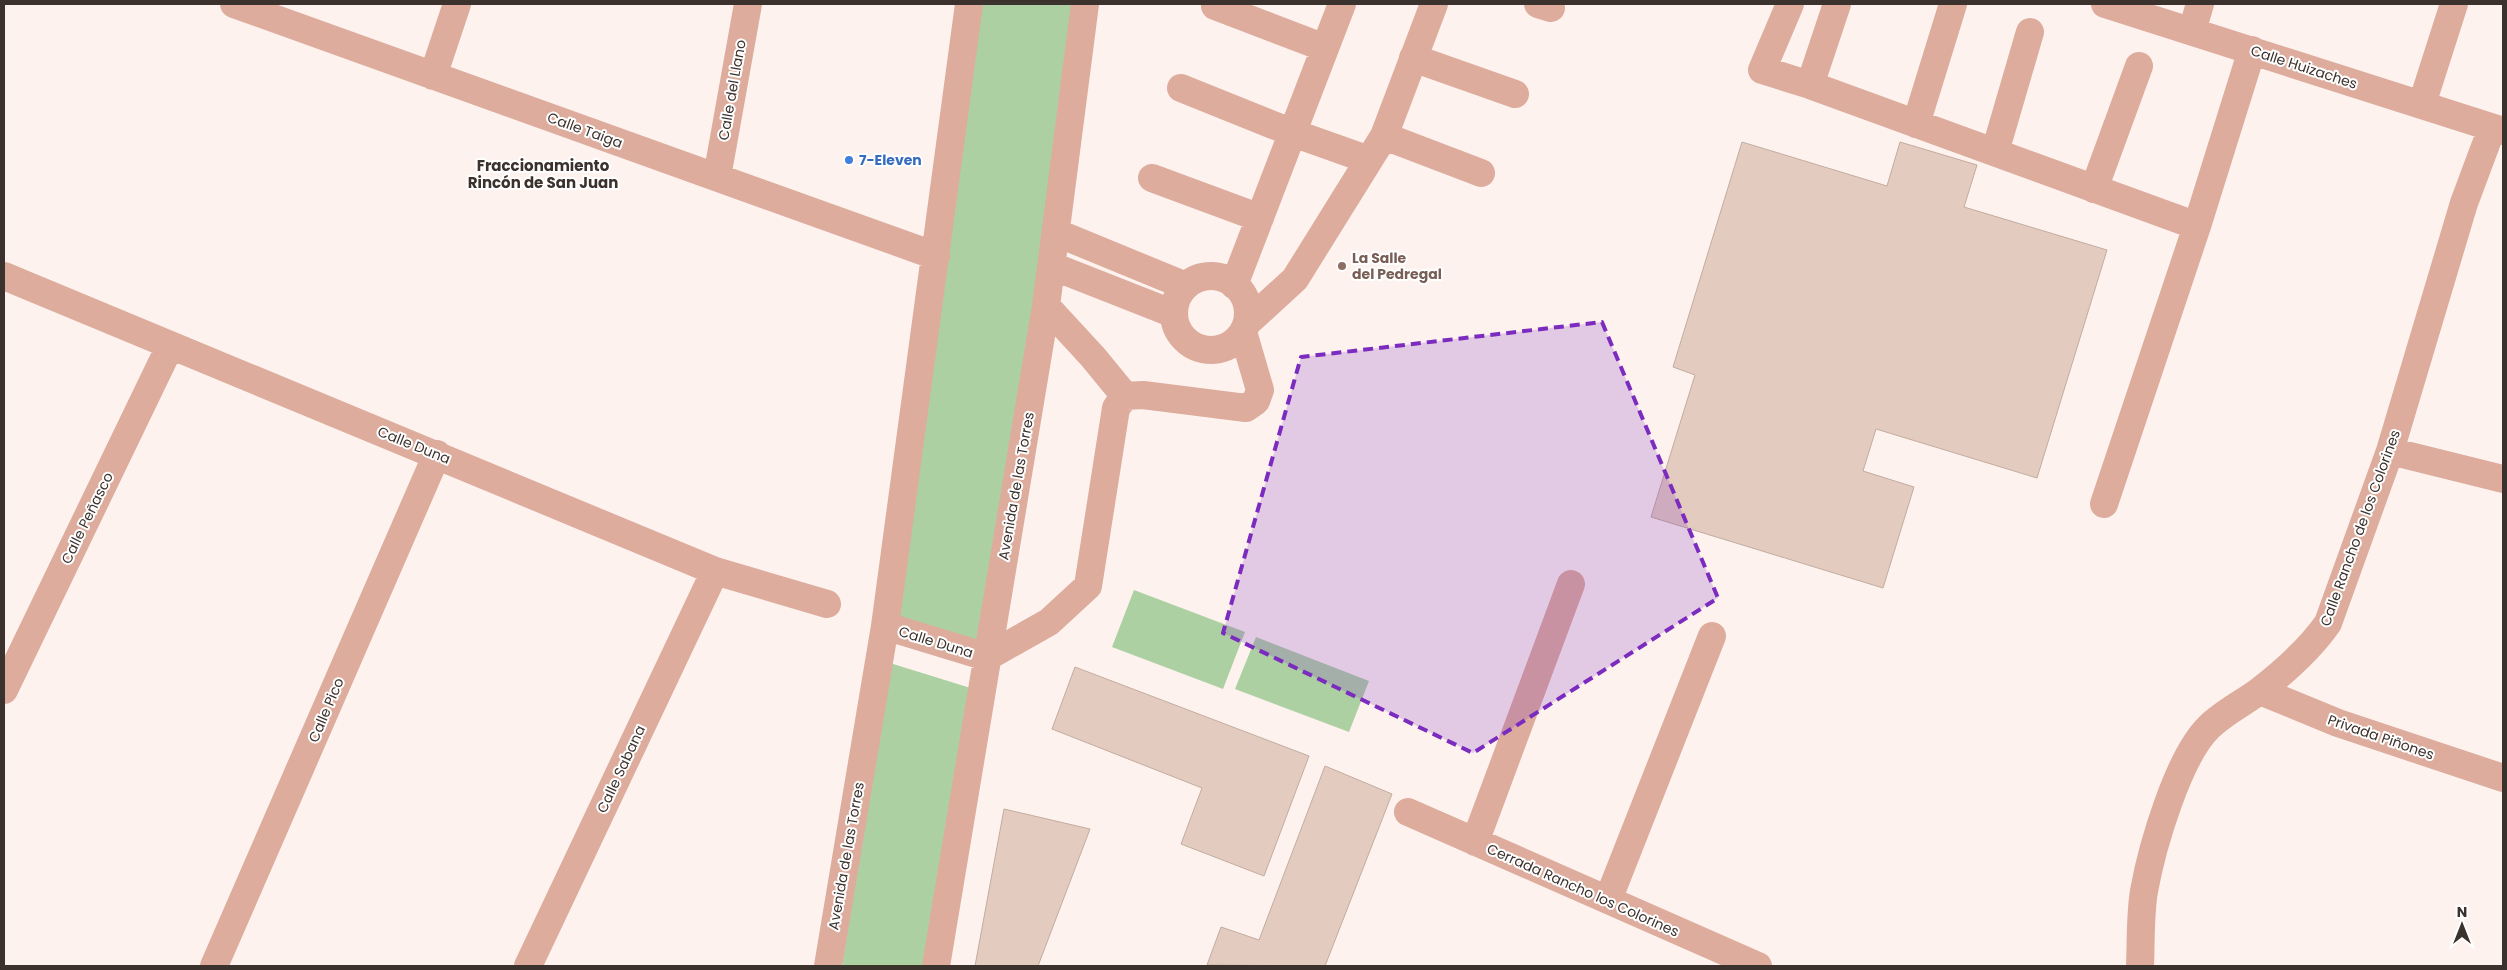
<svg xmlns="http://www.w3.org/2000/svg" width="2507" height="970" viewBox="0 0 2507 970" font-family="Poppins,sans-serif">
<rect width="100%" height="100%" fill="#fdf2ee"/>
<path fill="#add0a3" d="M981,4H1075L1053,184L978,648L895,628Z
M1134,590L1245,632L1223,689L1112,647Z
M1256,637L1369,681L1349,732L1235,689Z
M890,663L977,690L928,966H842Z"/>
<path fill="#e3cbbf" stroke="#c3ab9f" d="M1742,142L1887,186L1900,142L1977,165L1964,207L2107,250L2037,478L1876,429L1863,471L1914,487L1883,588L1651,517L1695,375L1673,367Z
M1075,667L1309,756L1264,876L1181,844L1202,788L1052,729Z
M1325,766L1392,794L1325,966L1207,965L1221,927L1259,940Z
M1004,809L1090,829L1038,966H975Z"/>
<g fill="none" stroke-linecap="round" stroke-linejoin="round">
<path stroke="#ddac9d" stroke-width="28" d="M234,4L936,256
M1538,4L1551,8
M1790,4L1762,70L1810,85
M1837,4L1810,85L2197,226L2252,50
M2105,4L2503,131
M1215,6L1325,48
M2192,31L2200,4
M1413,58L1515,94
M433,76L457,4
M1181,88L1293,133L1369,160
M2422,104L2454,4
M1916,124L1953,4
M1384,136L1481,173
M1995,152L2030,32
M717,177L748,4
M1152,178L1260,218
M2094,189L2139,66
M1057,233L1186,286
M1052,266L1174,314
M4,276L715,571L827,604
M1174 313a37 37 0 1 1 74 0a37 37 0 1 1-74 0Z
M1234,285L1342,4
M1046,306L1093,357L1125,396
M1247,323L1295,279L1384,136L1434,4
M2390,451L2503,479
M2104,504L2197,226
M885,626L987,657L1049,622L1088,586L1116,408L1125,396L1143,395L1246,408L1256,401L1260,390L1243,332
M4,690L170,346
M2260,691L2338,723L2503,778
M1408,812L1758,966
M1475,842L1571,584
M1608,900L1712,636
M214,966L437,454
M528,966L715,571
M828,966L885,626L969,4
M936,966L1046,306L1085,4
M2140,966C2141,942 2140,915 2144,891C2152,847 2178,757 2209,727C2223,713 2243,703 2258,692C2284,672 2310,649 2328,623L2390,451L2464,203L2492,128"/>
</g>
<path fill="#7b2cbf" fill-opacity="0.2" stroke="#7b2cbf" stroke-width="4" stroke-dasharray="10 6" stroke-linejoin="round" d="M1602,322L1718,598L1473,753L1223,633L1301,357Z"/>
<circle fill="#3f7fe0" stroke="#fff" stroke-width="2" cx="849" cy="160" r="5"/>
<circle fill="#8d6e63" stroke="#fff" stroke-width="2" cx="1342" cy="266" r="5"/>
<g text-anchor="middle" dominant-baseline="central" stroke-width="4" stroke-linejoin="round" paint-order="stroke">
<g font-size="14" fill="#3b312d" stroke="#fff">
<text transform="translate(2304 67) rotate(18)">Calle Huizaches</text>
<text transform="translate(732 90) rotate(-80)">Calle del Llano</text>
<text transform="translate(585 130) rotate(20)">Calle Taiga</text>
<text transform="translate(414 445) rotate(22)">Calle Duna</text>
<text transform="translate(1016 486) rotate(-80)">Avenida de las Torres</text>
<text transform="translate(87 518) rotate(-64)">Calle Peñasco</text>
<text transform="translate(2360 528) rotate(-70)">Calle Rancho de los Colorines</text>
<text transform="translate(936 642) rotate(17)">Calle Duna</text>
<text transform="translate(326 710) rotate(-67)">Calle Pico</text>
<text transform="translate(2381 737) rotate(19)">Privada Piñones</text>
<text transform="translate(621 769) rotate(-65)">Calle Sabana</text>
<text transform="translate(846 856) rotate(-80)">Avenida de las Torres</text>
<text transform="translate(1583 890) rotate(24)">Cerrada Rancho los Colorines</text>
</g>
<g font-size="14" font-weight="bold" fill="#366cbe" stroke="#fff" text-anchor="start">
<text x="859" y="160">7-Eleven</text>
</g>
<g font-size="14" font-weight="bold" fill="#785e54" stroke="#fff" text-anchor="start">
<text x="1352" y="258">La Salle<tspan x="1352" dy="16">del Pedregal</tspan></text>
</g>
<g font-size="15" font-weight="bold" fill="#3b312d" stroke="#fff">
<text x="543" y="165">Fraccionamiento<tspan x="543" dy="17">Rincón de San Juan</tspan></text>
</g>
</g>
<rect width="2507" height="970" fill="none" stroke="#3b312d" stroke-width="10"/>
<g transform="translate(2462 925)" stroke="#ffffff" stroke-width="4" paint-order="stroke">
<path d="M0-4L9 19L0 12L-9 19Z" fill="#3b312d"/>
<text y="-8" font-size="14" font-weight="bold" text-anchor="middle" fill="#3b312d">N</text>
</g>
</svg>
